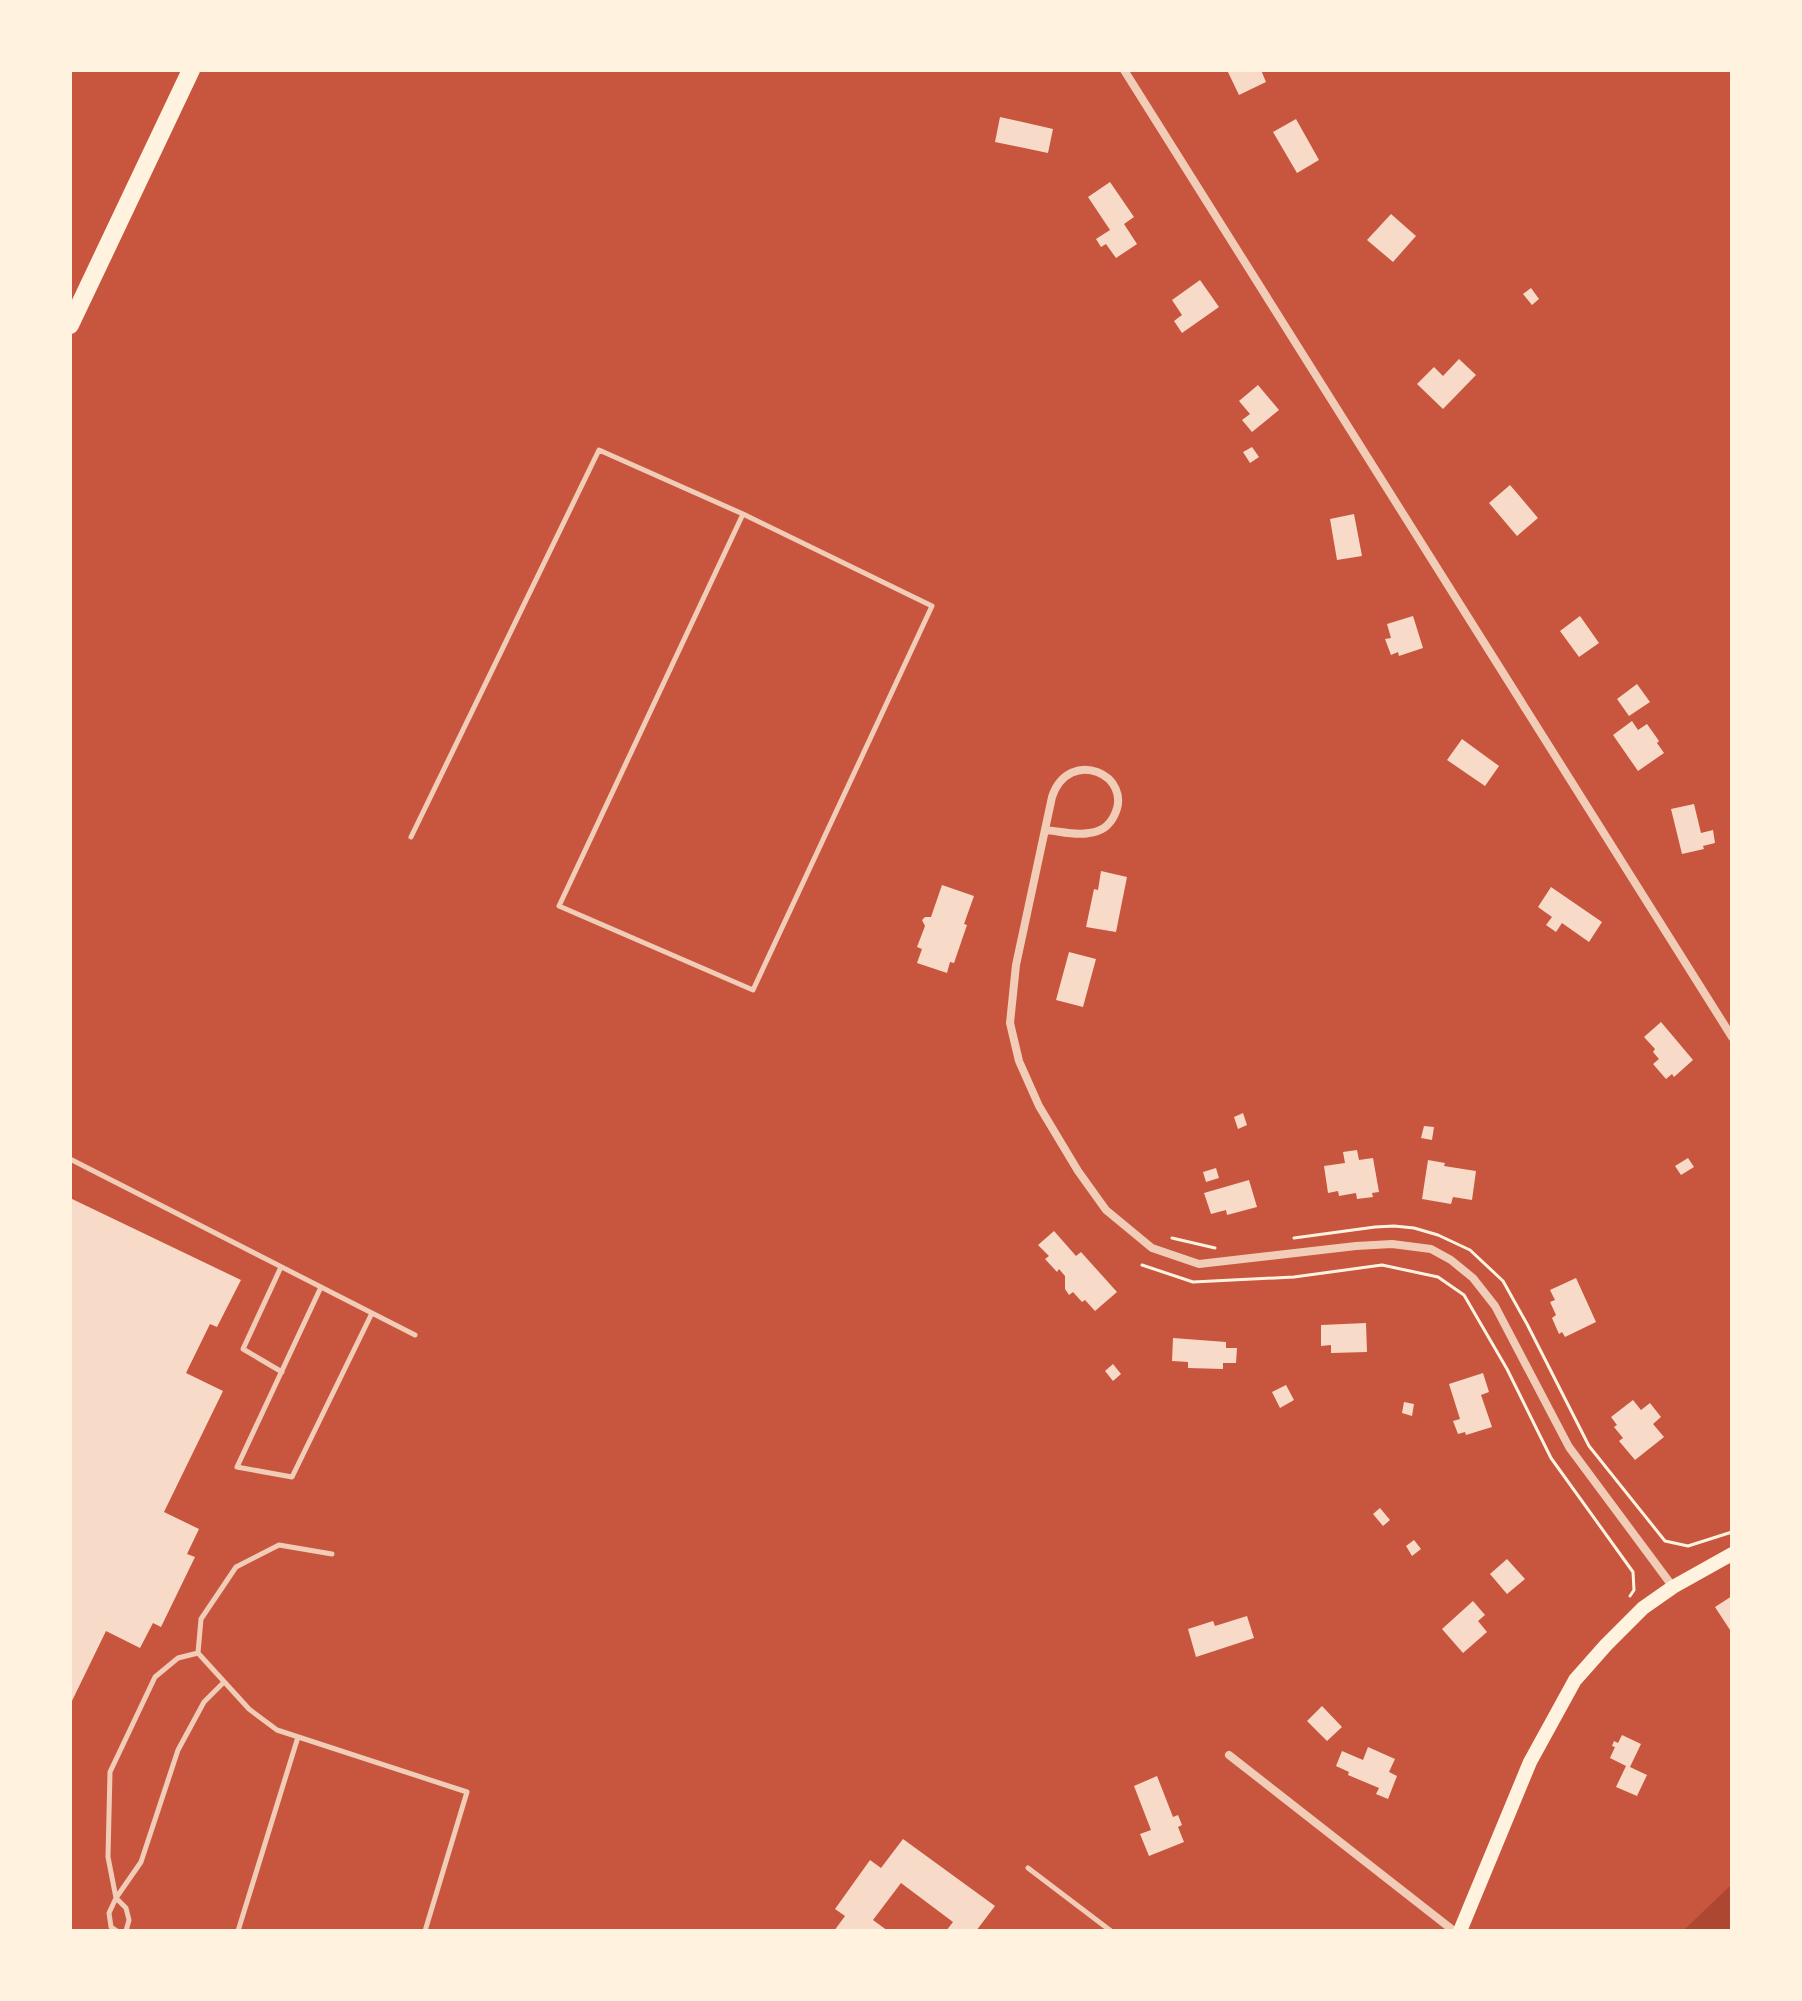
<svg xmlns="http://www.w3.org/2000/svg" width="1802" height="2001" viewBox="0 0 1802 2001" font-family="Karla,sans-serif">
<rect width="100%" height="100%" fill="#c8553d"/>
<path fill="#ae4732" d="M1732,1884V1931H1683Z"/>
<path fill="#f7dbc8" d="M1227,70H1261L1266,82L1239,95Z
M1000,117L1053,129L1048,153L995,142Z
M1296,119L1319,160L1297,173L1273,132Z
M1110,182L1134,217L1124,224L1137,244L1116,258L1106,244L1101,247L1096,239L1110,230L1088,197Z
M1391,214L1416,236L1393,262L1367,240Z
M1200,280L1219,307L1182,333L1174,321L1182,315L1172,300Z
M1531,288L1539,299L1532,305L1523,294Z
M1459,359L1476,375L1443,409L1417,384L1434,367L1443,376Z
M1258,385L1279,410L1252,432L1242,420L1250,414L1239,401Z
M1252,447L1259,457L1250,463L1243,452Z
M1510,485L1538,518L1517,536L1489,503Z
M1354,514L1362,556L1337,560L1330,519Z
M1413,616L1423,648L1399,656L1398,652L1391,655L1385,639L1391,638L1387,624Z
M1580,616L1599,643L1579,657L1560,631Z
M1637,684L1650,702L1629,716L1617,699Z
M1632,721L1638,730L1647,724L1659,741L1657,743L1664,753L1638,771L1613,735Z
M1462,739L1499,766L1485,786L1447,760Z
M1694,804L1701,833L1713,830L1715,843L1703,846L1704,849L1682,854L1671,809Z
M1101,871L1127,877L1116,932L1086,927L1094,889L1098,890Z
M942,885L974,896L964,924L967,925L954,963L950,962L947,973L917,963L922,949L917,947L925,926L922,920L925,917H931Z
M1551,887L1602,922L1589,942L1562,923L1556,932L1546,925L1552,917L1538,907Z
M1069,952L1096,959L1083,1007L1056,1000Z
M1661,1022L1693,1060L1674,1077L1672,1074L1666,1079L1653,1064L1659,1059L1653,1052L1655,1049L1644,1037Z
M1243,1113L1247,1125L1238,1129L1234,1117Z
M1424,1126L1434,1127L1432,1140L1421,1138Z
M1357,1150L1359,1160L1373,1158L1379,1192L1372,1193L1373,1197L1357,1199L1356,1193L1339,1196L1338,1191L1328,1193L1324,1166L1345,1163L1343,1152Z
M1688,1158L1694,1167L1681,1175L1675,1166Z
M1428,1160L1445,1163L1444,1166L1476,1171L1472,1200L1453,1197L1451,1204L1422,1199Z
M1216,1168L1219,1178L1206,1182L1203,1172Z
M1249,1180L1257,1207L1227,1215L1226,1210L1211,1214L1204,1193Z
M70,1198L241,1280L217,1327L210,1324L186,1373L223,1391L164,1512L199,1529L187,1554L195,1557L161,1627L153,1623L140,1648L106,1631L70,1705Z
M1054,1231L1076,1256L1081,1252L1117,1292L1095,1311L1085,1300L1082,1302L1073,1292L1069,1295L1065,1289V1276L1059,1269L1057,1272L1045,1259L1049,1256L1038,1245Z
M1576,1278L1596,1322L1565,1337L1562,1332L1559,1334L1552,1318L1556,1315L1550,1302L1555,1300L1550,1290Z
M1366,1323L1367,1352L1331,1353V1345L1321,1346V1325Z
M1173,1338L1226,1342V1348H1237L1236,1363H1223V1369L1188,1368V1362L1172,1361Z
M1113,1364L1121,1374L1113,1381L1105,1371Z
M1483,1373L1489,1392L1481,1395L1492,1427L1466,1435L1465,1432L1458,1434L1453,1421L1460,1419L1449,1384Z
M1286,1385L1294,1400L1280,1408L1272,1392Z
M1633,1400L1641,1410L1650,1403L1661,1417L1653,1424L1664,1437L1635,1460L1619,1441L1623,1438L1614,1427L1617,1425L1611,1417Z
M1404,1402L1414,1404L1412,1416L1402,1413Z
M1380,1508L1390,1520L1383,1526L1373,1514Z
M1414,1540L1421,1549L1412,1556L1406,1546Z
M1507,1559L1525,1579L1507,1594L1490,1574Z
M1732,1596V1633L1715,1607Z
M1473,1601L1485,1615L1478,1621L1487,1632L1463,1653L1442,1629Z
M1247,1616L1254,1638L1196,1657L1188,1629L1213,1621L1215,1626Z
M1322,1706L1342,1727L1327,1741L1307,1721Z
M1622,1735L1641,1744L1630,1767L1647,1775L1637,1796L1616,1787L1626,1766L1610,1758L1615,1747L1612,1746L1614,1741L1618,1743Z
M1368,1747L1395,1759L1389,1772L1397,1776L1388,1799L1376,1794L1379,1788L1348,1775L1349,1772L1336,1766L1342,1751L1363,1760Z
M1157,1776L1173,1817L1178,1815L1182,1825L1178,1827L1184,1842L1149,1856L1140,1834L1151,1830L1134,1786Z
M903,1839L995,1906L976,1931H946L953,1922L901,1883L873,1920L888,1931H834L845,1916L835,1909L870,1860L881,1868Z"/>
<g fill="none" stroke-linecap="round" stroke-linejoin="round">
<path stroke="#fff3e0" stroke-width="3" d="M1172,1238L1215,1248
M1294,1238L1375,1227L1394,1226L1414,1228L1438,1235L1470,1250L1503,1281L1527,1324L1589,1446L1665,1541L1688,1546L1732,1532
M1142,1265L1193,1282L1294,1277L1382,1265L1438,1277L1464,1295L1507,1369L1551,1458L1633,1572L1634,1590L1630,1596"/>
<path stroke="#f1ccb7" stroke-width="5" d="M743,514L932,606L753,990L559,906Z
M411,837L599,450L743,514
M70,1159L415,1335
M281,1267L243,1349L282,1372
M321,1287L237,1467L292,1477L372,1313
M332,1554L279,1545L236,1567L201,1619L198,1653L249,1709L277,1730L467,1792L425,1931
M1028,1868L1111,1931
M117,1931L111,1927L109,1913L116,1898L141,1862L178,1750L204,1702L224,1682
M126,1931L129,1920L126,1908L116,1898L108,1857L110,1772L155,1677L178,1658L198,1653
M238,1931L298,1737"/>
<path stroke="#f1ccb7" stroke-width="8" d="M1124,70L1732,1037
M1045,830C1059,831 1075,836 1089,833C1100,832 1109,826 1114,816C1135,775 1069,746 1052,797L1016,965L1010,1023L1019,1061L1039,1106L1078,1171L1106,1210L1152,1248L1199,1264L1356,1246L1392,1244L1431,1249L1451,1260L1473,1278L1495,1306L1569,1447L1673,1587
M1229,1755L1454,1931"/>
<path stroke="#fff3e0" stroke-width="14" d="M1460,1931L1530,1762L1575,1680L1606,1645L1643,1608L1673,1587L1732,1554"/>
<path stroke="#fff3e0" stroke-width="18" d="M70,325L191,70"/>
</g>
<rect width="1802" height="2001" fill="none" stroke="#fff3e0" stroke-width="144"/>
</svg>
